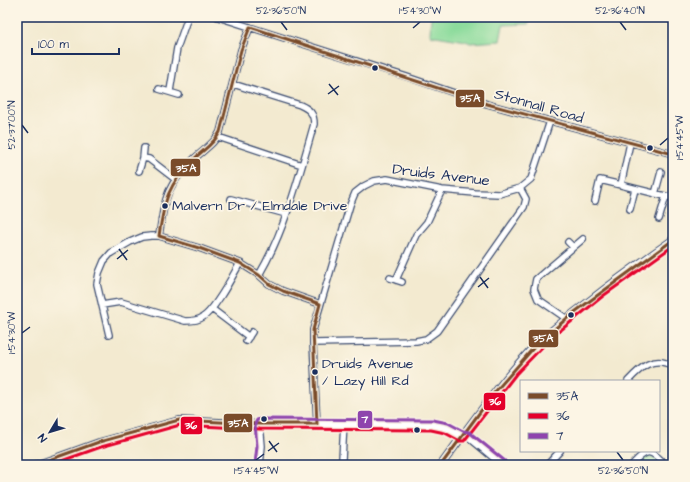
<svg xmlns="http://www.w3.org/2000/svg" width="690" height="482" viewBox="0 0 690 482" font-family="'Architects Daughter',sans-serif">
<rect width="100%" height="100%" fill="#fcf5e5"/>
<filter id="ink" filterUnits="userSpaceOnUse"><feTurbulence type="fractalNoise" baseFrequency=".025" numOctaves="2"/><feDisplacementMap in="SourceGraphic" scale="8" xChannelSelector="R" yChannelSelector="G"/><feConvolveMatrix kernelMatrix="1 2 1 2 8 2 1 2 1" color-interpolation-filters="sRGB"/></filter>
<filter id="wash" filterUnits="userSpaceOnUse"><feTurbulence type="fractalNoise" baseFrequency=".012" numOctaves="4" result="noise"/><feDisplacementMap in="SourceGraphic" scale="16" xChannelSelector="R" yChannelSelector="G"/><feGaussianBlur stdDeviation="0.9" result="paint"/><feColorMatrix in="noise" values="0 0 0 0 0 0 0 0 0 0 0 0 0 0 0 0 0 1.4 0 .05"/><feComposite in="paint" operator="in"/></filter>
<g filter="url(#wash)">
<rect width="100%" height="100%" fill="#f3ead0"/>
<path fill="#8bdb9b" stroke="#53857c" d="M431,17H530L529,24L503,25L500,41L470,43L466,41L430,35Z
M647,455L654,456L663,465H634L642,456Z"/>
</g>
<g filter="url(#ink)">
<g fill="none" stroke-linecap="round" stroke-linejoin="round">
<defs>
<path id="minor" d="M218,17L407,77L487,104L673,154
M233,84L300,105C309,109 314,113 314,124C300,173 285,231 259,275
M159,89L179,95
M170,91L177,48L188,17
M218,137L302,165
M630,143L621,185L673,198
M143,158L149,159L175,179
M139,171L143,158L144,148
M655,194L661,172
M231,199L286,214
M595,201L600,180L621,185
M630,209L635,189
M659,219L666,196
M159,236C165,197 166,185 196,157C205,149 215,143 220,132L241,50L250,27
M568,242L573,247
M390,278L402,282
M396,280L416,235L427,222L442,190
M102,305L121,302L185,321C191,321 198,321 203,317C215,310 232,277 240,263
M212,309L249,337
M567,319L538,299L534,289L536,279L583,239
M109,335L97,284L99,273L104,261L111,253L130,242L142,237L151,236H159L199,248L240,263L259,275L269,284L283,291L320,304
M246,341L252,332
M313,343L416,341L426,339L437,331L524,207L526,199L520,188
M628,381C641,367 653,355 673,366
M317,424L313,343V330L350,205L355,193L364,186L374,181L387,179L442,190L475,193L499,194L520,188L531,179L550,121
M35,465L99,442L179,420L260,424L432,425L447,428L462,436H467L502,465
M260,465L262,446L260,424
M339,465L342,459L344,424
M547,465L560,451
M632,465C647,448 650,449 666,465"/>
<path id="tertiary" d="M441,465C469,427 497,387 529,352C546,334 567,318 587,303C615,281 644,260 673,240"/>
</defs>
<use href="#minor" stroke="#3b4b6f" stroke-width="8"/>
<use href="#tertiary" stroke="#3b4b6f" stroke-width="9"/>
<use href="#minor" stroke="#fff" stroke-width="5.5"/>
<use href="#tertiary" stroke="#fff" stroke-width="7"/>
<defs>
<path id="bus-1" d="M35,465L99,442L179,420L260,424H317L313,330L320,304L283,291L269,284L259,275L240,263L199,248L159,236C164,201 168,184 194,159C203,150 214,144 220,132L241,50L250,27L487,104L673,154
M441,465L494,393L536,345L572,314L673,240"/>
<path id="bus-2" d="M50,465L101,447L180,425L260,429L431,430L445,433L460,441H464L516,374L551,338L603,296L673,246"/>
<path id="bus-3" d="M255,464L257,446L255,424L257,420L260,419L433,420L448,423L463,431L469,432L505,461"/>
</defs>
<use href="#bus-1" stroke="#fcf5e5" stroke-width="6"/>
<use href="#bus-2" stroke="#fcf5e5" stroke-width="6"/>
<use href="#bus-3" stroke="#fcf5e5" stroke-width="6"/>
<use href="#bus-1" stroke="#7a4b2a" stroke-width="3"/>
<use href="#bus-2" stroke="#e4002b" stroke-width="3"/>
<use href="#bus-3" stroke="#8e44ad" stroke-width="3"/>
</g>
</g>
<path fill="none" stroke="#1b2f5e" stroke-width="1.5" d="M281,22L287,30M620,22L626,30M413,28L420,22M329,84L338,95M328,94L339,86M22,125L28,133M660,145L668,138M119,249L127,260M117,259L128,250M480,277L488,288M478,287L489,278M22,333L30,327M269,441L277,452M268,451L279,443M617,452L623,460M256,460L264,454"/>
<g fill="#1b2f5e" stroke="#fcf5e5" stroke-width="1.5">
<circle cx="375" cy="68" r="3.5"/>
<circle cx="650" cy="148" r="3.5"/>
<circle cx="165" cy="206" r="3.5"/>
<circle cx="571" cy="315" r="3.5"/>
<circle cx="315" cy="372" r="3.5"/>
<circle cx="264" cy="419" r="3.5"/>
<circle cx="417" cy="430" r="3.5"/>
</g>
<g text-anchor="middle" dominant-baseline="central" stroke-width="3.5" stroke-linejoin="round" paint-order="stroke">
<g font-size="14" fill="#1b2f5e" stroke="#fcf5e5" text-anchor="start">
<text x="172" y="206">Malvern Dr / Elmdale Drive</text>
<text x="322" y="364">Druids Avenue<tspan x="322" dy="17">/ Lazy Hill Rd</tspan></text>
</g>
<g font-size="15" fill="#1b2f5e" stroke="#fcf5e5">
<text transform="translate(539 106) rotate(16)">Stonnall Road</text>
<text transform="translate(441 175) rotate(7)">Druids Avenue</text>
</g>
</g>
<g stroke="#fcf5e5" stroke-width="1.5">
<rect x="455" y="89" width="30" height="19" rx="4" fill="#7a4b2a"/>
<rect x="170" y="158" width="31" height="19" rx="4" fill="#7a4b2a"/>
<rect x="528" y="329" width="31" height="19" rx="4" fill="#7a4b2a"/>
<rect x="483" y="392" width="23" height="19" rx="4" fill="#e4002b"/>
<rect x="357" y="410" width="16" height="19" rx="4" fill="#8e44ad"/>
<rect x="223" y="413" width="30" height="20" rx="4" fill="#7a4b2a"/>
<rect x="180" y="416" width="23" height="19" rx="4" fill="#e4002b"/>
</g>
<g font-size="11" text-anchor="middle" font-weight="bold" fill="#fff">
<text x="470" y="102">35A</text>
<text x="186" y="172">35A</text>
<text x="543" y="342">35A</text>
<text x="495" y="405">36</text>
<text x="365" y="423">7</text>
<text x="238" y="427">35A</text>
<text x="191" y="429">36</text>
</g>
<rect width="690" height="482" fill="none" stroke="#fcf5e5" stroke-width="44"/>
<rect x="520" y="380" width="140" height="72" fill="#fcf5e5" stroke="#a2a6af"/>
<rect x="528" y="393" width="20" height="6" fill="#7a4b2a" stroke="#a2a6af"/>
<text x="556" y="400" font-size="12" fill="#1b2f5e">35A</text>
<rect x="528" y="413" width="20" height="6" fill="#e4002b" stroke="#a2a6af"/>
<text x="556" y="420" font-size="12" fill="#1b2f5e">36</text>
<rect x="528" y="433" width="20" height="6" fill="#8e44ad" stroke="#a2a6af"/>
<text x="556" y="440" font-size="12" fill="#1b2f5e">7</text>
<g transform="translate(50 432) rotate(232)" stroke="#fcf5e5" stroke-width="3" paint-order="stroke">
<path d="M0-3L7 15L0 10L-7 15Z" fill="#1b2f5e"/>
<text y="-6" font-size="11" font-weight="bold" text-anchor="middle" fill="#1b2f5e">N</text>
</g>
<path d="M32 48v6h87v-6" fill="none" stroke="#1b2f5e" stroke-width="2"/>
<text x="38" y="48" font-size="12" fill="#1b2f5e" stroke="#fcf5e5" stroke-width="3" paint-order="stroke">100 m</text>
<rect x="22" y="22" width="646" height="438" fill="none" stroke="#1b2f5e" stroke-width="1.5"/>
<g font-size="10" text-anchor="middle" fill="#1b2f5e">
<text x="281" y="14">52°36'50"N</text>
<text x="420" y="14">1°54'30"W</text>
<text x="620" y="14">52°36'40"N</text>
<text transform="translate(11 125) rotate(-90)" y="4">52°37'00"N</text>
<text transform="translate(679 138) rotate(-90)" y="4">1°54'45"W</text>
<text transform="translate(11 333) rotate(-90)" y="4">1°54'30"W</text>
<text x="256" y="474">1°54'45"W</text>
<text x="623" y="474">52°36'50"N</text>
</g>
</svg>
